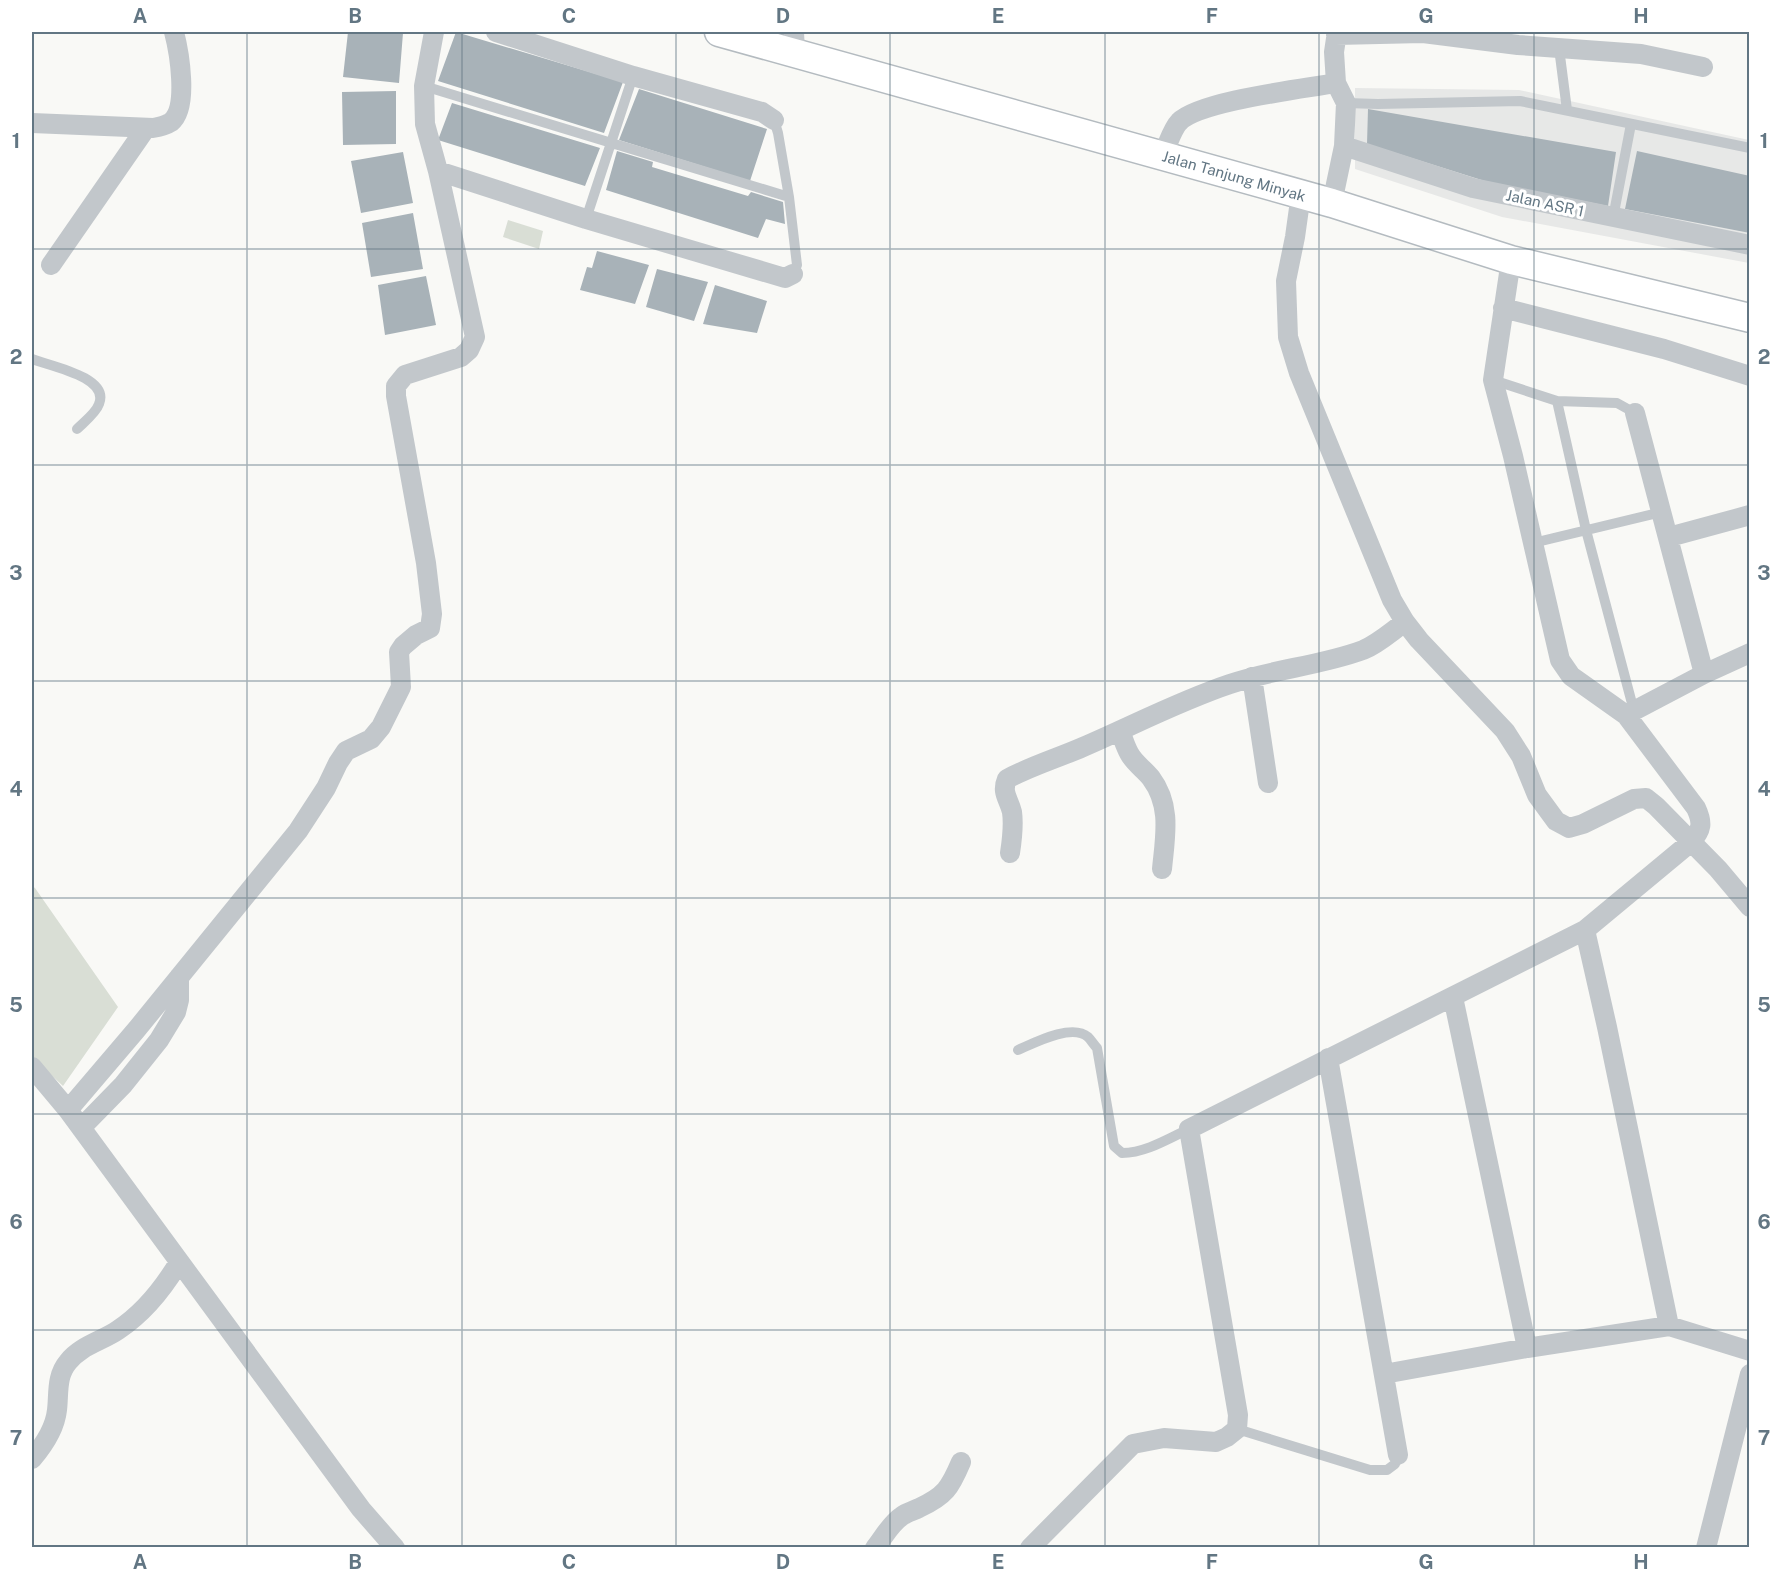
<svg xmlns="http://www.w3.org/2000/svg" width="1781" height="1579" viewBox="0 0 1781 1579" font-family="'Public Sans',sans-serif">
<rect width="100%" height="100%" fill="#f9f9f6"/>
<path fill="#e7e8e7" d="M1355,88L1519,90L1749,140V263L1502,217L1355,169Z"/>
<path fill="#d9ded5" d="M508,220L543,231L539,249L503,237Z
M32,886L35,888L118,1007L63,1086L32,1057Z"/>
<path fill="#a8b2b8" d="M348,32L403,33L399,83L343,77Z
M456,32L623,82L604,133L438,81Z
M639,89L767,129L750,181L619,140Z
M396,91V144L343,145L342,92Z
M452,103L600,148L585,186L438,140Z
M1368,109L1616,152L1608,206L1488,182L1367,144Z
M617,151L653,162L652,167L748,196L751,192L783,202L785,224L766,219L758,238L606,190Z
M1637,151L1750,176V233L1625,209Z
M403,152L413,203L361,213L351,161Z
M413,213L423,269L371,277L362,223Z
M597,251L649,265L635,304L580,290L587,267L592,268Z
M657,269L708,282L694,321L646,307Z
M426,276L436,325L385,335L378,285Z
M715,285L767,301L757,333L703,324Z"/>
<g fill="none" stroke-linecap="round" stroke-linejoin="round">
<defs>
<path id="secondary" d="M719,32L1332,203L1511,260L1750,318"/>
</defs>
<use href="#secondary" stroke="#b4bbc0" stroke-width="31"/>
<path stroke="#c2c7cb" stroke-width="10" d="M1559,48L1567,110
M424,86L789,197
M1346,103L1378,104L1520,101L1750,148
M774,120L778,133L789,197L797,265L793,274
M1613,218L1631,124
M586,219L633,76
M32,359C50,366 110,377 99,404C96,413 84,422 77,429
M1493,380L1557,401L1617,403L1635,413
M1557,401L1586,530L1634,711
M1533,543L1662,512
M1018,1050C1034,1043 1072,1023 1088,1037C1091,1040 1094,1045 1097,1048L1114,1146L1122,1153C1145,1153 1168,1139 1189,1129
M1237,1429L1370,1470H1387L1395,1464L1398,1455"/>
<path stroke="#c2c7cb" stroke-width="20" d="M496,32L633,76L762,112L774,120
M794,32L795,53
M1336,35L1423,33L1518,45L1641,54L1703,67
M32,123L153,128C159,127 165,126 171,122C189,108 179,51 174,32
M1344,146L1473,188L1750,245
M1162,156C1167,147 1172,129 1179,122C1199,101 1303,89 1336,83
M438,171L586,219L785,278L793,274
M1301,194L1295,237L1286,281L1288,337L1299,373L1392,600L1405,622L1419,640L1505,731L1521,756L1537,795L1556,821L1569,828L1583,824L1634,799L1646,798L1656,806L1718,869L1750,907
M1332,203L1344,146L1346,103L1336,83L1334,52L1337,32
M51,265L146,128
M1503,308L1664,349L1750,376
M1635,413L1704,674
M1669,537L1750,515
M1252,677L1268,783
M1626,715L1704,674L1750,653
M1120,731C1123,738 1125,746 1129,753C1134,763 1144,769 1151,778C1172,806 1165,837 1162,869
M1010,853C1012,840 1014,826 1012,812C1009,799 1001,793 1007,779C1031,766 1058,758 1083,747C1132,726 1179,701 1230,684C1273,669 1320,666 1363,650C1378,644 1392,631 1405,622
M1585,930L1607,1027L1669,1326
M1453,997L1527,1348
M1328,1058L1398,1455
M32,1067L68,1110L361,1509L395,1548
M68,1110L137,1029L298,831L326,788L338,763L346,751L371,739L381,727L401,687L399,652L403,646L416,635L430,628L432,614L426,563L396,396V386L405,375L461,357L469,350L475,337L438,171L425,124L424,86L434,32
M81,1128L123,1085L159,1040L176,1012L179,1000V977
M1384,1374L1527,1348L1669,1326L1750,1351
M32,1459C44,1445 55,1429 57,1410C59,1394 56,1376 68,1362C80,1346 102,1341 118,1330C145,1312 163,1289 179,1262
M875,1548C884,1537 890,1524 902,1516C907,1512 913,1511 919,1508C945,1496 950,1488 961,1462
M1030,1548L1133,1444L1164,1438L1216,1442L1227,1437L1237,1429L1238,1415L1189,1129L1585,930L1691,842C1702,830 1703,823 1696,808L1626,715L1571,676L1560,660L1513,456L1493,380L1511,260
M1706,1548L1750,1374"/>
<use href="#secondary" stroke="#fff" stroke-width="28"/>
</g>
<path fill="none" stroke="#627683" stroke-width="1.5" stroke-opacity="0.55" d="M247,32V1548M462,32V1548M676,32V1548M890,32V1548M1105,32V1548M1319,32V1548M1534,32V1548M32,249H1750M32,465H1750M32,681H1750M32,898H1750M32,1114H1750M32,1330H1750"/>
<g text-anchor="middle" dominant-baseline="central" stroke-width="6" stroke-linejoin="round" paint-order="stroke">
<g font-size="15" fill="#627683" stroke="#fff">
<text transform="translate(1234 176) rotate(16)">Jalan Tanjung Minyak</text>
<text transform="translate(1545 203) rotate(12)">Jalan ASR 1</text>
</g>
</g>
<rect width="1781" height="1579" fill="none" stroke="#ffffff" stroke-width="66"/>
<rect x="33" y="33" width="1715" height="1513" fill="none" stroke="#627683" stroke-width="2"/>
<g font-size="20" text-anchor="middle" font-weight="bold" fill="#627683">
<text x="140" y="23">A</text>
<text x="355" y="23">B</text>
<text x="569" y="23">C</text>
<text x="783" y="23">D</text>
<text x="998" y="23">E</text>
<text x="1212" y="23">F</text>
<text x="1426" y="23">G</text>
<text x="1641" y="23">H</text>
<text x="16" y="148">1</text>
<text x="1764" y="148">1</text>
<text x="16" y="364">2</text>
<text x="1764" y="364">2</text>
<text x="16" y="580">3</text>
<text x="1764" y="580">3</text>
<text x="16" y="796">4</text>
<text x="1764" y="796">4</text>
<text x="16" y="1012">5</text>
<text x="1764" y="1012">5</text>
<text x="16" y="1229">6</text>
<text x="1764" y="1229">6</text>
<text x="16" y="1445">7</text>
<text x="1764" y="1445">7</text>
<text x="140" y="1569">A</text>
<text x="355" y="1569">B</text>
<text x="569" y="1569">C</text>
<text x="783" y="1569">D</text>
<text x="998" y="1569">E</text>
<text x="1212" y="1569">F</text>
<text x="1426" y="1569">G</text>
<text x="1641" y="1569">H</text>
</g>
</svg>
